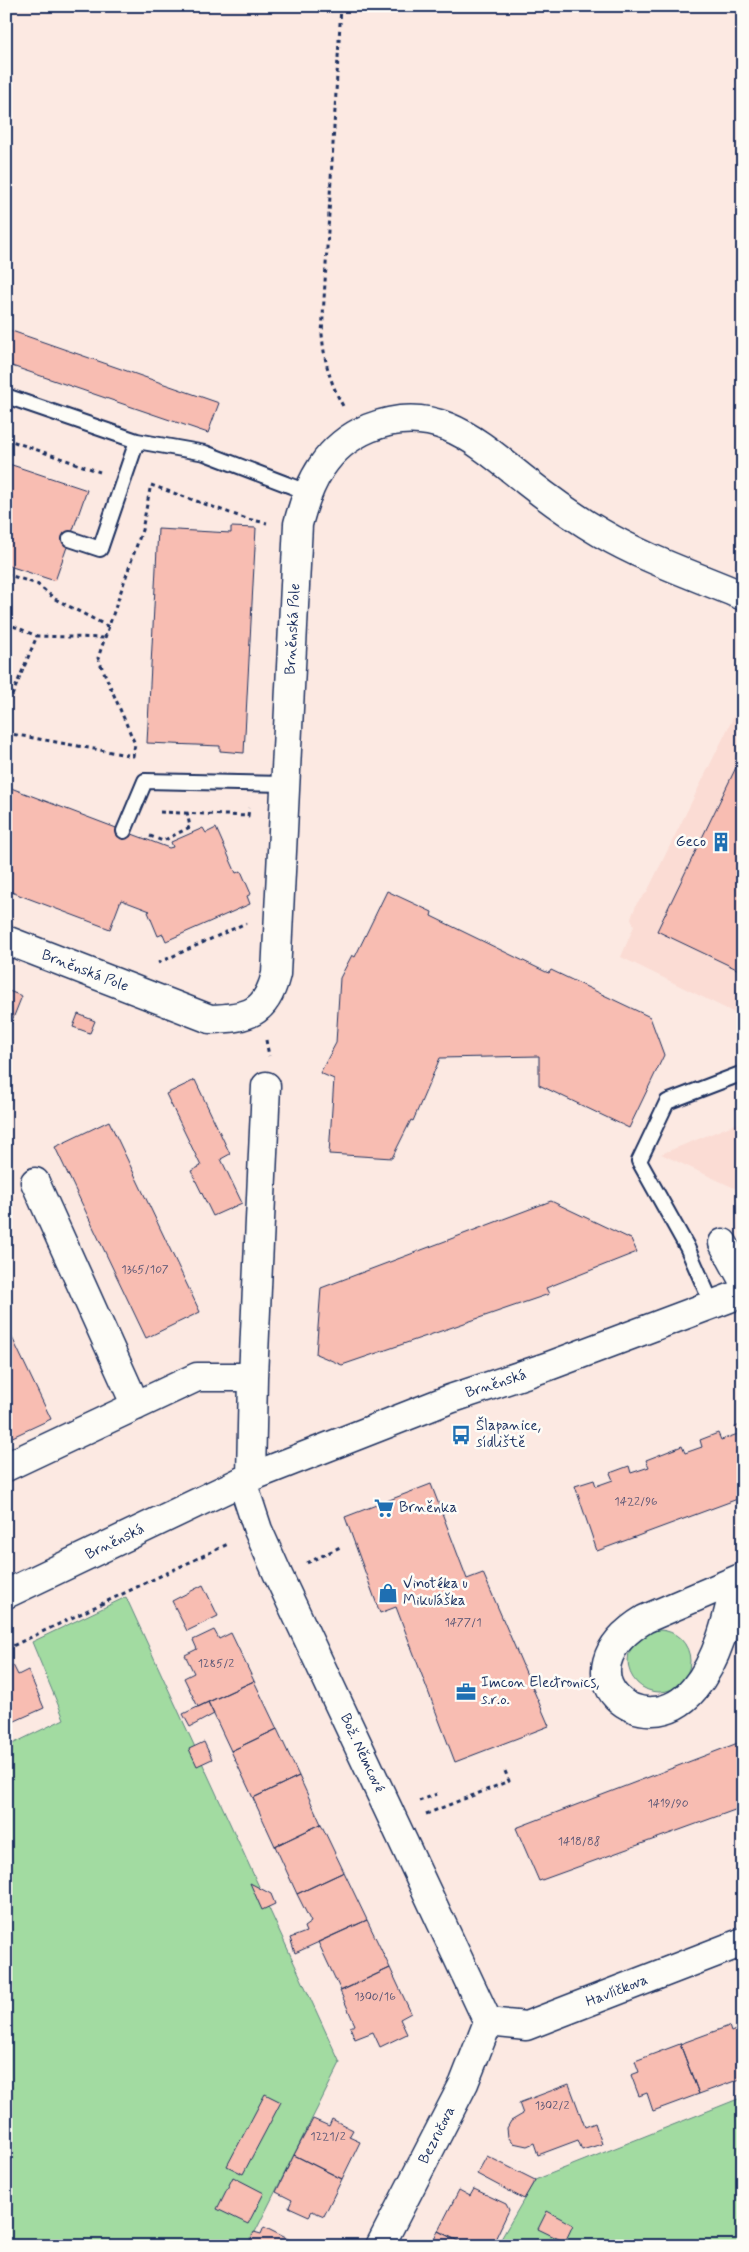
<svg xmlns="http://www.w3.org/2000/svg" width="749" height="2252" viewBox="0 0 749 2252" font-family="Mynerve,sans-serif">
<rect width="100%" height="100%" fill="#fce9e2"/>
<filter id="ink" filterUnits="userSpaceOnUse"><feTurbulence type="fractalNoise" baseFrequency=".02" numOctaves="2"/><feDisplacementMap in="SourceGraphic" scale="10" xChannelSelector="R" yChannelSelector="G"/><feConvolveMatrix kernelMatrix="1 2 1 2 8 2 1 2 1" color-interpolation-filters="sRGB"/></filter>
<g filter="url(#ink)">
<path fill="#fbdcd4" d="M743,698V1017L621,957L634,926L631,918L637,903L647,892Z
M743,1121V1192L661,1154Z"/>
<path fill="#a2dba1" stroke="#5e8580" d="M126,1597L340,2063L248,2246H6V1747L64,1719L32,1642Z
M628 1661a31 31 0 1 1 62 0a31 31 0 1 1-62 0Z
M743,2097V2246H497L535,2180Z"/>
<path fill="#f8bdb2" stroke="#1b2f5e" d="M6,329L219,403L208,433L6,364Z
M6,463L87,490L55,581L6,565Z
M231,527L256,528L244,753L220,751V746L147,743L158,529L231,533Z
M743,753V972L657,931Z
M11,788L169,848L173,847L171,842L203,828L206,833L216,828L236,873L241,871L251,894L247,896L250,904L166,941L163,934L158,936L148,912L150,911L121,900L110,929L6,890V801Z
M387,891L432,912L431,916L546,972L549,973L551,970L650,1017L664,1055L629,1128L539,1085V1056L440,1058L413,1121L411,1120L392,1158L329,1154L334,1079L320,1073L336,1043L340,978L352,955L355,957Z
M6,990L22,996L6,1036Z
M78,1014L95,1021L90,1033L73,1027Z
M195,1080L230,1154L221,1159L242,1203L213,1216L191,1171L201,1166L166,1094Z
M109,1121L200,1312L146,1338L55,1147Z
M551,1201L631,1239L637,1252L546,1288L549,1294L342,1365L316,1354L321,1288Z
M6,1325L51,1419L6,1440Z
M743,1424V1497L597,1551L575,1486L594,1480L596,1486L613,1480L610,1473L629,1466L631,1473L649,1467L646,1460L682,1446L685,1453L702,1447L700,1440L718,1433L721,1440L738,1434L735,1427Z
M431,1484L467,1579L483,1573L549,1726L455,1762L396,1607L380,1613L345,1517Z
M203,1585L218,1616L187,1631L172,1601Z
M214,1630L219,1639L231,1633L254,1681L198,1707L184,1678L194,1673L185,1655L197,1649L193,1640Z
M13,1665L18,1675L28,1670L44,1708L6,1725V1668Z
M254,1681L277,1729L231,1751L208,1702Z
M208,1702L214,1714L190,1727L183,1714Z
M277,1729L299,1776L253,1798L231,1751Z
M743,1741V1807L539,1881L516,1828Z
M204,1742L212,1759L197,1766L189,1749Z
M299,1776L321,1824L275,1846L253,1798Z
M321,1824L344,1872L297,1894L275,1846Z
M344,1872L367,1920L295,1953L290,1938L306,1932L304,1927L311,1922L297,1894Z
M250,1883L271,1894L275,1904L262,1910Z
M367,1920L390,1968L341,1991L318,1942Z
M390,1968L411,2013L400,2019L407,2034L380,2047L373,2032L355,2039L350,2027L355,2025L340,1991Z
M729,2026L731,2032L738,2029L743,2041V2078L699,2094L680,2044Z
M680,2044L699,2094L653,2111L647,2093L639,2096L631,2075L639,2072L635,2061Z
M569,2084L585,2127L595,2123L602,2144L582,2150L578,2140L538,2155L534,2143L527,2146L513,2143L508,2137L507,2128L511,2121L523,2114L519,2103Z
M265,2094L281,2102L243,2174L227,2166Z
M313,2119L329,2126L332,2119L353,2130L349,2137L360,2142L342,2179L294,2155Z
M294,2155L342,2179L324,2216L312,2211L309,2216L289,2207L292,2200L276,2192Z
M487,2156L535,2180L524,2199L477,2174Z
M233,2177L264,2193L248,2224L217,2209Z
M474,2189L506,2204L509,2210L492,2246H468L438,2231L459,2190L470,2196Z
M547,2211L573,2225L565,2242L538,2229Z
M264,2227L298,2244L297,2246H247L254,2232L261,2234Z
M438,2231L468,2246H431Z"/>
<g fill="none" stroke-linecap="round" stroke-linejoin="round">
<defs>
<path id="service" d="M6,396L137,441L205,453L307,492
M70,539L100,549L137,441
M124,831L145,781L285,784
M712,1304L687,1247L639,1161L667,1102L743,1073"/>
<path id="minor" d="M6,940L210,1019C248,1018 266,1014 276,974L298,524C309,482 326,446 369,428C436,401 477,442 526,481C550,500 575,518 601,533C645,559 696,576 743,596
M35,1182L136,1406
M6,1467L197,1377H253
M251,1477L253,1377L266,1086
M242,1481L258,1530L279,1577L488,2022
M736,1580C728,1616 719,1659 694,1689C644,1749 554,1674 645,1619L743,1577
M488,2022L526,2026L743,1942
M380,2246L464,2083L488,2022"/>
<path id="tertiary" d="M723,1243L743,1280
M6,1594L251,1477L450,1399L549,1366L743,1293"/>
</defs>
<use href="#service" stroke="#1b2f5e" stroke-width="18"/>
<use href="#minor" stroke="#1b2f5e" stroke-width="31"/>
<use href="#tertiary" stroke="#1b2f5e" stroke-width="31"/>
<path stroke="#1b2f5e" stroke-width="3" stroke-dasharray="4 4" stroke-linecap="butt" d="M341,6L322,334C324,360 330,383 343,406
M6,439L100,472
M151,485L247,519L267,523
M6,574L37,584L55,599L109,627
M6,623L37,636L105,638
M6,696L11,698L37,636
M6,733L133,756L135,744L98,658L142,530L150,489
M160,812L248,816L249,808
M150,836L163,841L190,827L187,812
M158,963L246,923
M266,1040L269,1056
M307,1563L340,1547
M6,1649L228,1544
M419,1801L437,1794
M426,1814L509,1781L505,1771"/>
<use href="#service" stroke="#fdfcf7" stroke-width="14"/>
<use href="#minor" stroke="#fdfcf7" stroke-width="28"/>
<use href="#tertiary" stroke="#fdfcf7" stroke-width="28"/>
</g>
</g>
<defs>
<symbol id="building-bare" viewBox="-9 -9 18 18"><path d="M-4-6H4V6H1V3H-1V6H-4ZM-2.5-4.3h1.7v1.8h-1.7ZM.8-4.3h1.7v1.8H.8ZM-2.5-1h1.7V.8h-1.7ZM.8-1h1.7V.8H.8Z" fill="#1f6fb2" stroke="#fdfcf7" stroke-width="2.5" paint-order="stroke"/></symbol>
<symbol id="bus-bare" viewBox="-9 -9 18 18"><path d="M-5-6H5V4H4V6H2V4H-2V6H-4V4H-5ZM-3.5-4V0h7V-4ZM-3.5 1.2v1.5H-2V1.2ZM2 1.2v1.5H3.5V1.2Z" fill="#1f6fb2" stroke="#fdfcf7" stroke-width="2.5" paint-order="stroke"/></symbol>
<symbol id="supermarket-bare" viewBox="-9 -9 18 18"><path d="M-6-5.5h2.5l.6 2H6L4.5 2H-2.5L-4.4-4H-6ZM-1.5 3.2a1.3 1.3 0 1 0 .1 0ZM3 3.2a1.3 1.3 0 1 0 .1 0Z" fill="#1f6fb2" stroke="#fdfcf7" stroke-width="2.5" paint-order="stroke"/></symbol>
<symbol id="shop-bare" viewBox="-9 -9 18 18"><path d="M-5-2.5h2.3a2.7 3.5 0 0 1 5.4 0H5L5.5 6h-11ZM-1.5-2.5h3a1.5 2.3 0 0 0-3 0Z" fill="#1f6fb2" stroke="#fdfcf7" stroke-width="2.5" paint-order="stroke"/></symbol>
<symbol id="office-bare" viewBox="-9 -9 18 18"><path d="M-6-3h4V-5.5h4V-3h4V5H-6ZM-1-4.5V-3h2v-1.5ZM-6 0V1H6V0Z" fill="#1f6fb2" stroke="#fdfcf7" stroke-width="2.5" paint-order="stroke"/></symbol>
</defs>
<g fill-rule="evenodd">
<use href="#building-bare" x="707" y="828" width="28" height="28"/>
<use href="#bus-bare" x="447" y="1421" width="28" height="28"/>
<use href="#supermarket-bare" x="370" y="1494" width="28" height="28"/>
<use href="#shop-bare" x="374" y="1579" width="28" height="28"/>
<use href="#office-bare" x="452" y="1678" width="28" height="28"/>
</g>
<g text-anchor="middle" dominant-baseline="central" stroke-width="5" stroke-linejoin="round" paint-order="stroke">
<g font-size="12" fill="#525273">
<text x="145" y="1270">1365/107</text>
<text x="636" y="1502">1422/96</text>
<text x="463" y="1623">1477/1</text>
<text x="216" y="1664">1285/2</text>
<text x="668" y="1804">1419/90</text>
<text x="579" y="1842">1418/88</text>
<text x="375" y="1997">1300/16</text>
<text x="552" y="2106">1302/2</text>
<text x="328" y="2137">1221/2</text>
</g>
<g font-size="15" fill="#1b2f5e" stroke="#fdfcf7">
<text transform="translate(293 629) rotate(-87)">Brněnská Pole</text>
<text transform="translate(85 971) rotate(21)">Brněnská Pole</text>
<text transform="translate(496 1384) rotate(-18)">Brněnská</text>
<text transform="translate(115 1542) rotate(-26)">Brněnská</text>
<text transform="translate(362 1753) rotate(65)">Bož. Němcové</text>
<text transform="translate(617 1991) rotate(-21)">Havlíčkova</text>
<text transform="translate(437 2135) rotate(-63)">Bezručova</text>
</g>
<g font-size="15" fill="#1b2f5e" stroke="#fdfcf7" text-anchor="start">
<text x="706" y="842" text-anchor="end">Geco</text>
<text x="476" y="1426">Šlapanice,<tspan x="476" dy="17">sídliště</tspan></text>
<text x="399" y="1508">Brněnka</text>
<text x="403" y="1584">Vinotéka u<tspan x="403" dy="17">Mikuláška</tspan></text>
<text x="481" y="1683">Imcon Electronics,<tspan x="481" dy="17">s.r.o.</tspan></text>
</g>
</g>
<rect width="749" height="2252" fill="none" stroke="#fdfcf7" stroke-width="25"/>
<rect x="12" y="12" width="724" height="2227" fill="none" stroke="#1b2f5e" stroke-width="2" filter="url(#ink)"/>
</svg>
